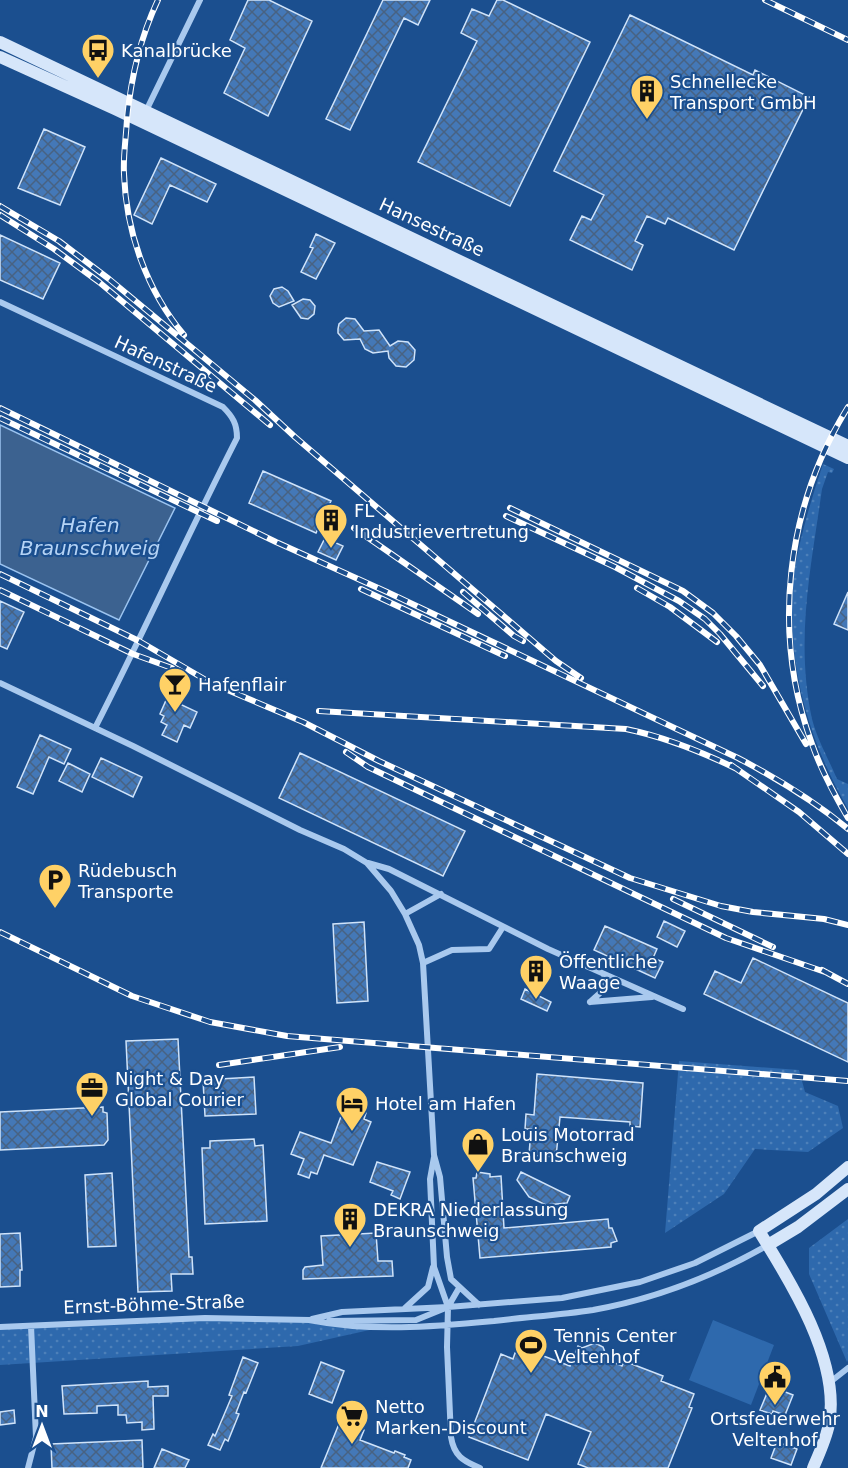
<svg xmlns="http://www.w3.org/2000/svg" width="848" height="1468" viewBox="0 0 848 1468" font-family="'DejaVu Sans',sans-serif">
<defs>
<pattern id="grass-dots" width="8" height="8" patternUnits="userSpaceOnUse" patternTransform="scale(1.5)"><rect width="8" height="8" fill="#2e69ad"/><path d="M2 2h.1M6 6h.1" fill="none" stroke="#4d80b9" stroke-width="1.8" stroke-linecap="round"/></pattern>
<pattern id="building-cross-hatch" width="8" height="8" patternUnits="userSpaceOnUse" patternTransform="scale(1.5)"><rect width="8" height="8" fill="#4478b7"/><path d="M0 0l8 8M0 8l8-8" fill="none" stroke="#486282"/></pattern>
</defs>
<rect width="100%" height="100%" fill="#1b4f8f"/>
<path fill="url(#grass-dots)" d="M823,464L834,469L832,473L828,472L822,489C811,568 795,639 812,719C817,739 829,760 837,779L848,784V809C814,749 793,686 792,617C792,606 791,595 792,585C798,543 810,503 823,464Z
M679,1061L799,1070L805,1092L838,1106L843,1128L808,1152L755,1149L724,1194L665,1233Z
M848,1219V1360L847,1362L809,1274V1248Z
M205,1318L309,1320L374,1329L298,1346L0,1365V1328Z"/>
<path fill="#2e69ad" d="M713,1320L774,1345L751,1405L689,1380Z"/>
<path fill="#3c6290" stroke="#9cc4f0" stroke-width="1.5" d="M0,425L175,508L119,620L0,564Z"/>
<path fill="url(#building-cross-hatch)" stroke="#cfe3fa" stroke-width="1.5" d="M248,0H269L312,21L268,116L224,93L245,48L230,40Z
M383,0H430L418,25L404,18L350,130L326,119Z
M497,0H503L590,42L510,206L418,162L477,41L461,33L472,9L489,16Z
M630,15L753,75L755,70L809,97L734,250L668,218L665,224L647,216L635,241L643,245L632,270L570,240L582,216L591,220L604,195L554,171Z
M44,129L85,147L60,205L18,188Z
M161,158L216,184L207,202L170,185L152,224L134,215Z
M316,234L335,243L316,279L301,272L313,248L310,247Z
M0,235L60,263L43,299L0,280Z
M282,287L288,291L294,301L279,307L273,303L270,296L274,289Z
M303,299L310,300L315,306L314,314L308,319L301,318L292,305Z
M346,318L355,319L364,331L379,330L390,346L398,341L408,342L415,350L414,360L406,367L396,366L389,358L388,351L373,353L365,349L360,339L344,340L338,333V329L339,324Z
M263,471L331,501L316,533L249,503Z
M325,538L343,546L336,560L318,552Z
M848,592V630L834,624Z
M0,601L24,612L7,649L0,646Z
M167,698L197,712L190,728L184,725L177,742L162,735L167,725L161,722L164,716L160,714Z
M40,735L71,749L64,764L49,757L33,794L17,787Z
M300,753L465,831L443,876L279,798Z
M101,758L142,777L133,797L92,777Z
M68,763L90,774L82,792L59,781Z
M664,921L685,931L677,947L657,937Z
M364,922L368,1001L337,1003L333,924Z
M605,926L657,949L653,958L663,962L655,978L594,950Z
M753,958L848,1003V1062L704,994L715,971L741,983Z
M525,989L551,1002L547,1011L521,999Z
M178,1039L189,1257H192L193,1274H171L172,1291L138,1292L126,1041Z
M537,1074L643,1083L640,1127L630,1126V1122L560,1117L556,1157L529,1155L531,1129H525L526,1114L534,1115Z
M254,1077L256,1114L205,1116L203,1080Z
M103,1107V1112L107,1113L108,1140L104,1145L0,1150V1112Z
M356,1109L366,1113L364,1119L371,1122L353,1165L324,1155L317,1174L311,1172L309,1178L298,1174L304,1159L291,1154L300,1132L331,1143L343,1111L354,1115Z
M254,1139L255,1146L263,1145L267,1221L205,1224L202,1148H210V1141Z
M377,1162L410,1172L400,1199L391,1195L393,1191L370,1182Z
M477,1172L490,1174V1177L501,1176L504,1228L608,1219L609,1228H612L617,1241L611,1243V1247L480,1258L473,1178H476Z
M521,1172L570,1196L567,1203L546,1205L529,1197L517,1180Z
M112,1173L116,1246L88,1247L85,1175Z
M20,1233L22,1270H20V1286L0,1287V1234Z
M376,1233L378,1261H392L393,1276L303,1279V1270L305,1267L323,1265L321,1236Z
M595,1343L603,1347L608,1360L622,1366L624,1361L663,1376L661,1381L694,1394L689,1407L692,1408L668,1468H588L578,1464L591,1432L546,1414L528,1460L469,1437L501,1354L513,1359L515,1353L533,1352L570,1366L578,1346L582,1348Z
M243,1357L258,1363L246,1393L244,1392L236,1413L239,1414L228,1441L225,1439L220,1450L208,1445L213,1434L215,1436L232,1396L229,1395Z
M321,1362L344,1371L332,1403L309,1394Z
M148,1381V1387L168,1386V1396H153L154,1429L142,1430V1422L127,1423L126,1415H118V1405L97,1406V1413L64,1414L62,1386Z
M770,1386L793,1395L785,1415L773,1411L772,1414L760,1410Z
M14,1410L15,1423L0,1425V1412Z
M341,1419L364,1430L360,1440L394,1453L395,1451L405,1455L404,1457L411,1460L408,1468H321Z
M142,1440L143,1468H52L51,1444Z
M777,1442L797,1449L791,1465L771,1458Z
M162,1449L189,1460L185,1468H154Z"/>
<g fill="none" stroke-linecap="round" stroke-linejoin="round">
<path stroke="#a9c9ee" stroke-width="6" d="M145,113L200,0
M0,302L223,407C233,417 237,424 237,438C188,534 144,632 95,728
M0,683L133,746L300,830L344,849L367,863L391,891L405,914L419,945L423,963L434,1155L440,1177L447,1257L451,1279L479,1305
M368,863L389,869L548,949L683,1009
M405,914L441,894
M423,963L452,950L489,949L503,927
M590,1002L652,997
M590,1002L600,993L605,975
M434,1157L430,1179L434,1267L448,1307L447,1347L451,1437C454,1456 463,1461 480,1468
M405,1308L428,1287L433,1267
M312,1319L342,1312L448,1307L562,1298L640,1282L695,1263L759,1231
M309,1320C371,1332 431,1327 494,1321C527,1317 560,1315 593,1310C654,1299 714,1276 768,1245
M329,1321L416,1320L448,1307L459,1288
M0,1327L205,1318L310,1320
M829,1383L848,1368
M28,1468L36,1437L31,1326"/>
<path stroke="#d6e6fa" stroke-width="12" d="M0,42L848,446
M0,57L115,109L848,458
M768,1245L798,1227L848,1189
M813,1468C819,1454 826,1439 829,1424C841,1362 791,1282 759,1231L816,1194L848,1167"/>
<defs>
<path id="rail" d="M158,0C140,38 131,77 127,119C126,138 123,156 124,174C126,232 147,291 184,335
M765,0L848,40
M0,206L59,241L109,279L255,400L295,437L556,661L581,678
M0,215L54,249L99,282L270,425
M848,407C786,507 771,633 812,744C821,770 834,794 848,818
M0,408L276,542L387,592L738,758C778,779 813,800 848,829
M0,418L217,521
M510,508L683,591L713,613L736,636L760,665L806,744
M506,516L615,567L679,601L705,619L720,634L763,686
M354,528L478,614
M0,574L139,641L211,683L303,722L379,761L630,878L721,906L753,912L824,919L848,925
M637,588L670,607L717,642
M361,589L505,656
M0,590L133,654L172,668
M463,592L514,636L523,641
M319,711L626,729C665,737 700,751 737,769
M346,752L368,767L726,938L828,973
M731,765L799,812L848,854
M673,899L773,947
M0,932L132,996L210,1022L287,1036L848,1081
M822,970L848,984
M219,1065L340,1047"/>
</defs>
<use href="#rail" stroke="#fff" stroke-width="6"/>
<use href="#rail" stroke="#1b4f8f" stroke-width="4" stroke-dasharray="11" stroke-linecap="butt"/>
</g>
<defs>
<symbol id="bus-pin" viewBox="-11 -11 22 30"><path d="M0 17L-7.5 6A9.5 9.5 0 1 1 7.5 6Z" fill="#ffd166" stroke="#1b4f8f"/><path d="M-5-6H5V4H4V6H2V4H-2V6H-4V4H-5ZM-3.5-4V0h7V-4ZM-3.5 1.2v1.5H-2V1.2ZM2 1.2v1.5H3.5V1.2Z" fill="#111"/></symbol>
<symbol id="building-pin" viewBox="-11 -11 22 30"><path d="M0 17L-7.5 6A9.5 9.5 0 1 1 7.5 6Z" fill="#ffd166" stroke="#1b4f8f"/><path d="M-4-6H4V6H1V3H-1V6H-4ZM-2.5-4.3h1.7v1.8h-1.7ZM.8-4.3h1.7v1.8H.8ZM-2.5-1h1.7V.8h-1.7ZM.8-1h1.7V.8H.8Z" fill="#111"/></symbol>
<symbol id="bar-pin" viewBox="-11 -11 22 30"><path d="M0 17L-7.5 6A9.5 9.5 0 1 1 7.5 6Z" fill="#ffd166" stroke="#1b4f8f"/><path d="M-6-5H6L.8 .8V4.5H3.5V6h-7V4.5H-.8V.8Z" fill="#111"/></symbol>
<symbol id="parking-pin" viewBox="-11 -11 22 30"><path d="M0 17L-7.5 6A9.5 9.5 0 1 1 7.5 6Z" fill="#ffd166" stroke="#1b4f8f"/><path d="M-3.5-5.5H1a3.5 3.5 0 0 1 0 7H-1V5.5H-3.5ZM-1-3.4V-.6H.8a1.4 1.4 0 0 0 0-2.8Z" fill="#111"/></symbol>
<symbol id="office-pin" viewBox="-11 -11 22 30"><path d="M0 17L-7.5 6A9.5 9.5 0 1 1 7.5 6Z" fill="#ffd166" stroke="#1b4f8f"/><path d="M-6-3h4V-5.5h4V-3h4V5H-6ZM-1-4.5V-3h2v-1.5ZM-6 0V1H6V0Z" fill="#111"/></symbol>
<symbol id="hotel-pin" viewBox="-11 -11 22 30"><path d="M0 17L-7.5 6A9.5 9.5 0 1 1 7.5 6Z" fill="#ffd166" stroke="#1b4f8f"/><path d="M-6-4.5h1.5V1H6V5H4.5V3h-9V5H-6ZM-4 0a1.8 1.8 0 1 1 3.6 0ZM.5 0V-2.5h3Q6-2.5 6 0Z" fill="#111"/></symbol>
<symbol id="shop-pin" viewBox="-11 -11 22 30"><path d="M0 17L-7.5 6A9.5 9.5 0 1 1 7.5 6Z" fill="#ffd166" stroke="#1b4f8f"/><path d="M-5-2.5h2.3a2.7 3.5 0 0 1 5.4 0H5L5.5 6h-11ZM-1.5-2.5h3a1.5 2.3 0 0 0-3 0Z" fill="#111"/></symbol>
<symbol id="stadium-pin" viewBox="-11 -11 22 30"><path d="M0 17L-7.5 6A9.5 9.5 0 1 1 7.5 6Z" fill="#ffd166" stroke="#1b4f8f"/><path d="M0-5a6.5 5 0 1 0 0 10a6.5 5 0 1 0 0-10ZM-3.5-1.8h7v3.6h-7Z" fill="#111"/></symbol>
<symbol id="civic-pin" viewBox="-11 -11 22 30"><path d="M0 17L-7.5 6A9.5 9.5 0 1 1 7.5 6Z" fill="#ffd166" stroke="#1b4f8f"/><path d="M-.6-6.5H3V-4.5H.6V-3L4-1V1h2V6H-6V1h2V-1L-.6-3ZM-1.2 2.5V6h2.4V2.5Z" fill="#111"/></symbol>
<symbol id="supermarket-pin" viewBox="-11 -11 22 30"><path d="M0 17L-7.5 6A9.5 9.5 0 1 1 7.5 6Z" fill="#ffd166" stroke="#1b4f8f"/><path d="M-6-5.5h2.5l.6 2H6L4.5 2H-2.5L-4.4-4H-6ZM-1.5 3.2a1.3 1.3 0 1 0 .1 0ZM3 3.2a1.3 1.3 0 1 0 .1 0Z" fill="#111"/></symbol>
</defs>
<g fill-rule="evenodd">
<use href="#bus-pin" x="79" y="31" width="38" height="52"/>
<use href="#building-pin" x="628" y="72" width="38" height="52"/>
<use href="#building-pin" x="312" y="501" width="38" height="52"/>
<use href="#bar-pin" x="156" y="665" width="38" height="52"/>
<use href="#parking-pin" x="36" y="861" width="38" height="52"/>
<use href="#building-pin" x="517" y="952" width="38" height="52"/>
<use href="#office-pin" x="73" y="1069" width="38" height="52"/>
<use href="#hotel-pin" x="333" y="1084" width="38" height="52"/>
<use href="#shop-pin" x="459" y="1125" width="38" height="52"/>
<use href="#building-pin" x="331" y="1200" width="38" height="52"/>
<use href="#stadium-pin" x="512" y="1326" width="38" height="52"/>
<use href="#civic-pin" x="756" y="1358" width="38" height="52"/>
<use href="#supermarket-pin" x="333" y="1397" width="38" height="52"/>
</g>
<g text-anchor="middle" dominant-baseline="central" stroke-width="4.5" stroke-linejoin="round" paint-order="stroke">
<g font-size="18" fill="#fff" stroke="#1b4f8f" text-anchor="start">
<text x="121" y="50">Kanalbrücke</text>
<text x="670" y="81">Schnellecke<tspan x="670" dy="21">Transport GmbH</tspan></text>
<text x="354" y="510">FL<tspan x="354" dy="21">Industrievertretung</tspan></text>
<text x="198" y="684">Hafenflair</text>
<text x="78" y="870">Rüdebusch<tspan x="78" dy="21">Transporte</tspan></text>
<text x="559" y="961">Öffentliche<tspan x="559" dy="21">Waage</tspan></text>
<text x="115" y="1078">Night &amp; Day<tspan x="115" dy="21">Global Courier</tspan></text>
<text x="375" y="1103">Hotel am Hafen</text>
<text x="501" y="1134">Louis Motorrad<tspan x="501" dy="21">Braunschweig</tspan></text>
<text x="373" y="1209">DEKRA Niederlassung<tspan x="373" dy="21">Braunschweig</tspan></text>
<text x="554" y="1335">Tennis Center<tspan x="554" dy="21">Veltenhof</tspan></text>
<text x="375" y="1406">Netto<tspan x="375" dy="21">Marken-Discount</tspan></text>
<text x="775" y="1418" text-anchor="middle">Ortsfeuerwehr<tspan x="775" dy="21">Veltenhof</tspan></text>
</g>
<g font-size="18" fill="#fff" stroke="#1b4f8f">
<text transform="translate(432 227) rotate(25)">Hansestraße</text>
<text transform="translate(166 364) rotate(25)">Hafenstraße</text>
<text transform="translate(154 1304) rotate(-2)">Ernst-Böhme-Straße</text>
</g>
<g font-size="20" font-style="italic" fill="#b5d3f5" stroke="#1b4f8f">
<text x="90" y="525">Hafen<tspan x="90" dy="23">Braunschweig</tspan></text>
</g>
</g>
<g transform="translate(42 1426)" stroke="#1b4f8f" stroke-width="4.5" paint-order="stroke">
<path d="M0-4.5L10 22L0 15L-10 22Z" fill="#ffffff"/>
<text y="-9" font-size="16" font-weight="bold" text-anchor="middle" fill="#ffffff">N</text>
</g>
</svg>
